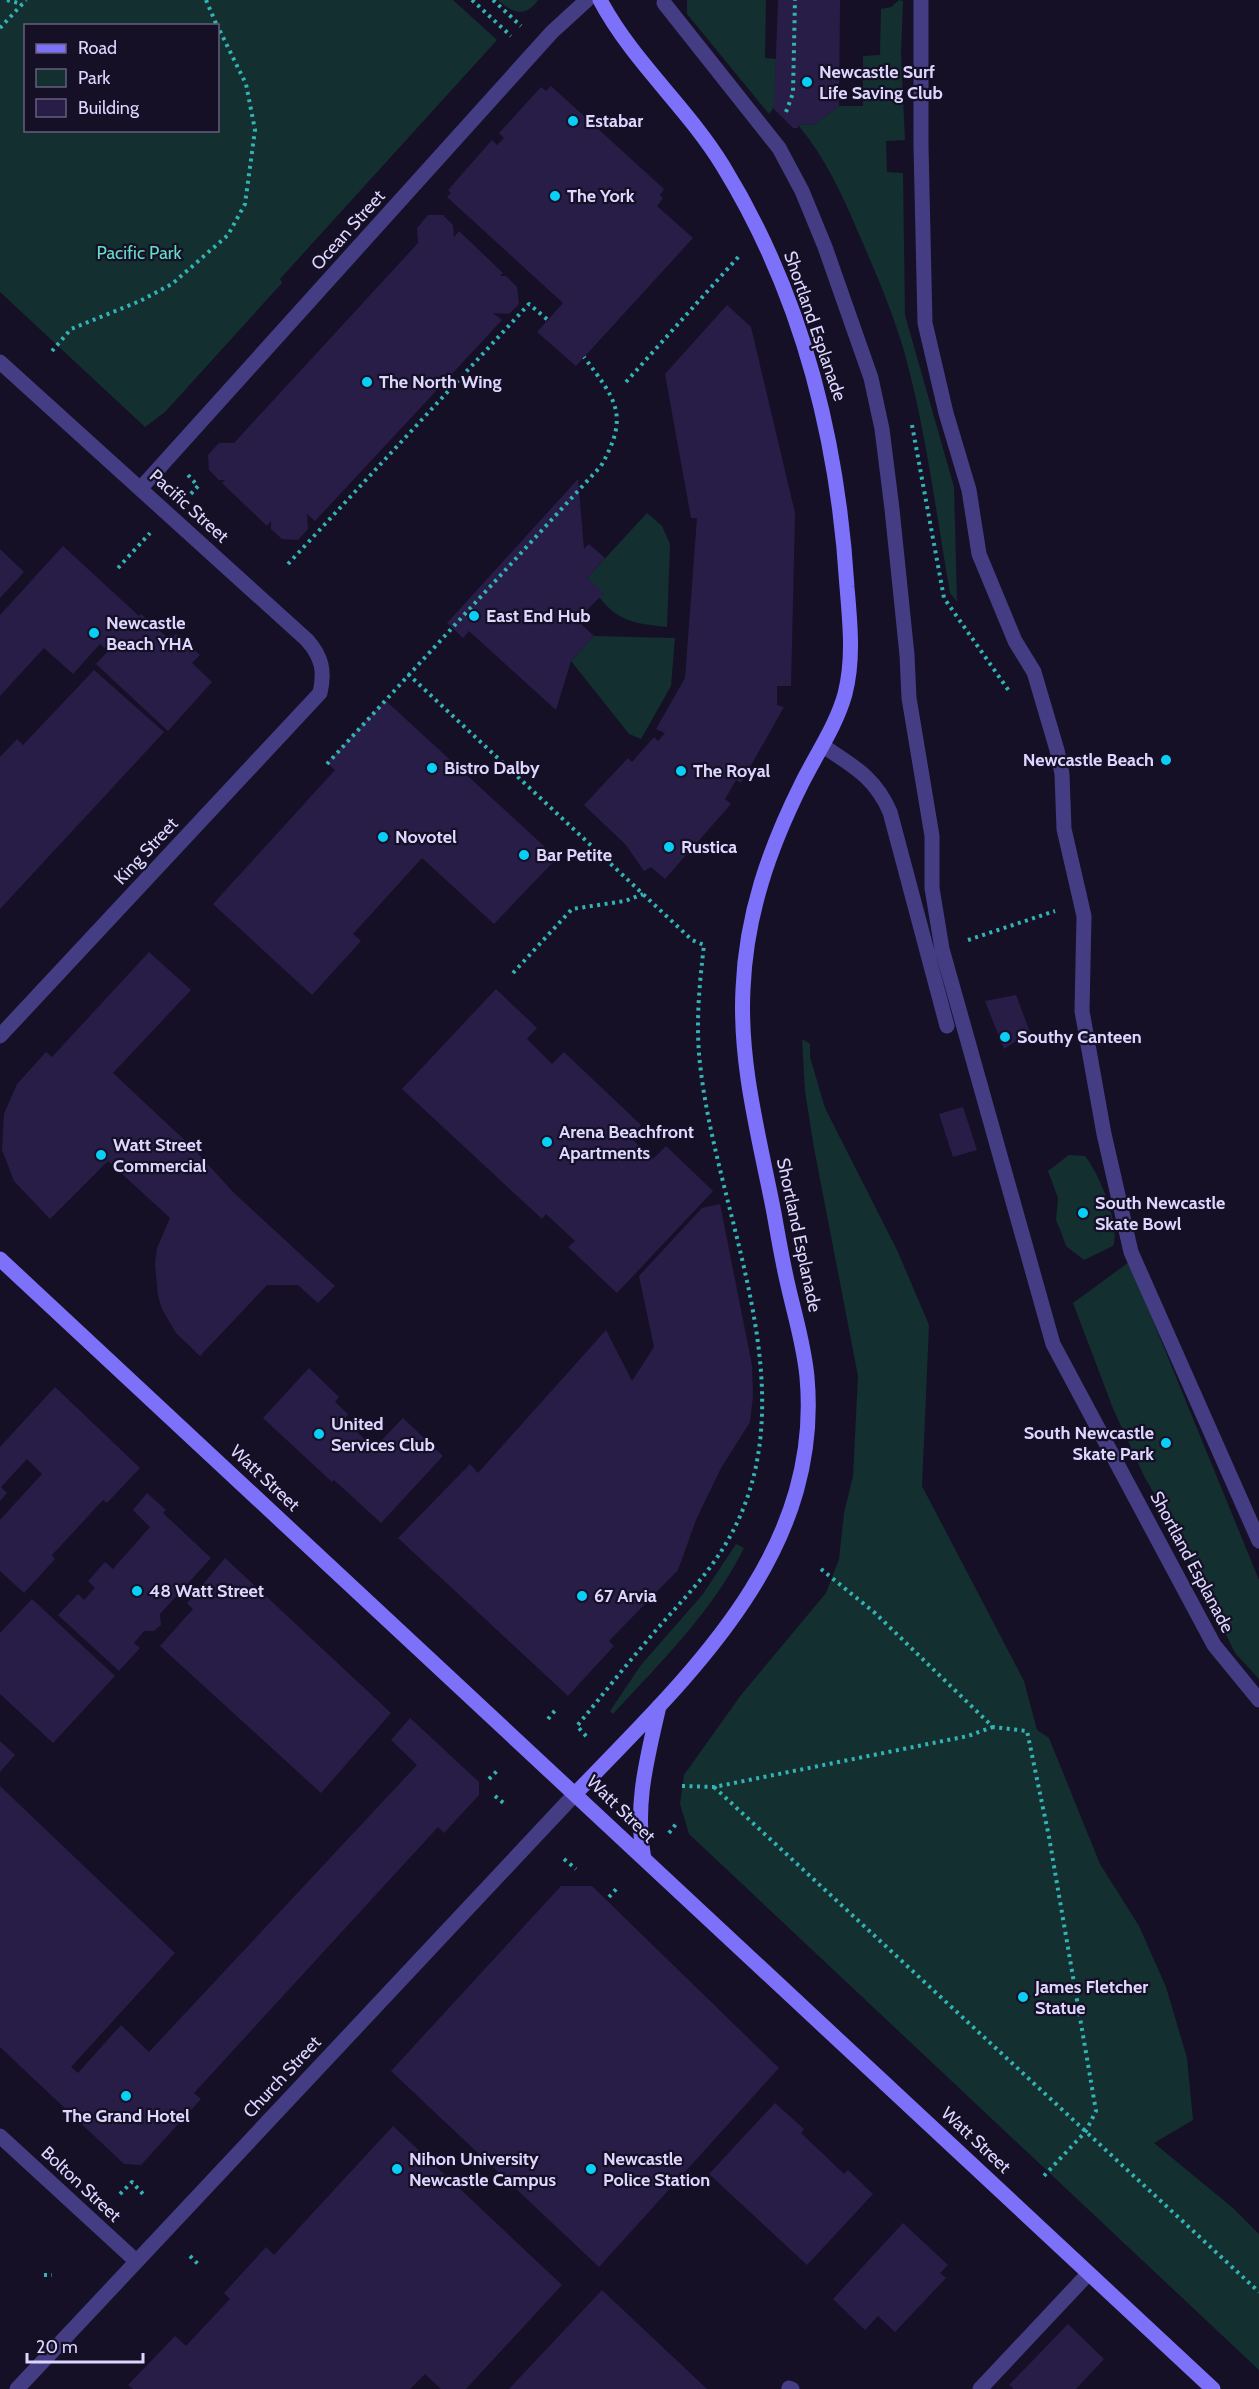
<svg xmlns="http://www.w3.org/2000/svg" width="1259" height="2389" viewBox="0 0 1259 2389" font-family="Cabin,sans-serif">
<rect width="100%" height="100%" fill="#151026"/>
<path fill="#132f30" fill-rule="evenodd" d="M0,0H453L497,40L280,279L282,283L165,412L145,427L0,292ZM26,26H218V130H26Z
M498,0H538C526,18 512,13 498,0Z
M687,0H766L765,58L776,59L775,106L769,114L687,14Z
M899,0L903,1L901,54L905,140L886,141L887,172L903,173L905,315L954,487L957,602L950,593C936,513 926,430 904,351C892,310 875,271 858,232C842,194 825,157 798,125L814,124L839,106H863V56L880,55L881,9L891,7Z
M647,513L662,526L670,544L667,627C624,623 609,617 587,578Z
M594,636L675,638L671,686L641,739L629,734L571,661Z
M802,1039L810,1044V1057L825,1108L898,1252L929,1325L922,1486L1024,1681L1037,1730L1049,1738L1100,1864L1139,1926L1166,1987L1187,2058L1193,2120L1154,2143L1233,2208L1259,2234V2370L689,1834L680,1804L684,1775L741,1695L826,1593L839,1559L844,1513L853,1476L858,1376L814,1148L805,1091Z
M1069,1155L1085,1156C1099,1173 1121,1226 1113,1246L1084,1260L1066,1246L1061,1232L1056,1220L1058,1198L1048,1171Z
M1129,1262L1259,1580V1679L1235,1653L1176,1532L1144,1476L1114,1411L1073,1303Z
M736,1544L744,1548C712,1612 661,1662 613,1714L610,1711L641,1665L703,1594Z"/>
<path fill="#281d46" d="M778,0H840L839,106L814,124L798,125V128H793L774,109Z
M551,86L664,189L660,195L663,198L657,206L693,238L576,366L537,332L563,303L447,197L451,193L448,190L492,140L497,145L504,138L499,133L541,87L546,91Z
M428,215H443L453,225L454,237L459,231L503,273L500,276H506L517,287L519,304L509,314L493,313L502,320L315,521L307,514L308,529L298,540L282,539L271,529V521L267,526L222,483L225,480H219L209,470L208,455L219,443H234L418,243L417,228Z
M727,305L751,327L795,513L791,686H777V705L784,707L741,783L736,780L725,799L731,804L665,879L651,867L644,871L626,845L584,805L628,758L632,762L654,737L658,741L665,733L656,729L685,678L697,518H691L665,374Z
M578,479L584,549L589,544L605,558L587,578L604,593L577,620L594,636L571,661L556,710L469,631L463,638L447,623Z
M63,546L139,616L141,614L170,640L176,634L200,655L192,663L212,682L168,731L96,664L108,651L100,644L73,674L44,648L0,696V615Z
M0,549L24,572L0,598Z
M94,670L164,732L0,909V757L17,739L23,745Z
M385,700L557,858L494,924L422,858L353,934L361,941L312,995L213,904L335,770L327,763Z
M149,952L191,990L113,1073L192,1147L234,1193L335,1286L318,1303L298,1285H267L200,1356L176,1333L162,1309L158,1296L155,1264L157,1248L170,1218L108,1161L50,1219L14,1181L2,1150L4,1114L17,1084L46,1052L52,1057Z
M496,989L537,1028L527,1039L552,1064L564,1052L641,1125L630,1137L653,1159L666,1146L713,1191L617,1293L568,1247L575,1241L546,1214L542,1219L402,1089Z
M1016,995L1030,1032L1004,1049L985,1001Z
M963,1107L977,1150L953,1157L939,1114Z
M720,1204L752,1365L753,1396L750,1422L721,1468L696,1520L678,1570L609,1641L614,1646L568,1696L398,1538L470,1464L478,1473L606,1330L632,1381L654,1347L639,1276L702,1208Z
M309,1368L339,1397L335,1402L348,1414L344,1420L374,1448L403,1418L443,1456L381,1523L334,1480L332,1482L263,1418Z
M55,1387L140,1468L107,1503L103,1500L52,1555L55,1559L24,1593L0,1571V1520L42,1474L27,1459L1,1487L7,1493L0,1501V1447Z
M147,1493L166,1510L163,1513L211,1558L160,1614L161,1625L154,1631H144L134,1643L140,1648L119,1671L58,1615L78,1594L84,1600L95,1588L88,1581L105,1562L113,1569L150,1527L133,1510Z
M225,1558L391,1713L321,1793L160,1646L193,1609L187,1603Z
M32,1599L115,1676L53,1743L0,1694V1633Z
M410,1718L479,1782V1795L444,1833L438,1827L194,2093L201,2099L141,2165L124,2164L0,2047V1786L175,1953L71,2067L78,2073L121,2025L149,2052L417,1765L391,1740Z
M0,1741L15,1755L0,1772Z
M561,1886H592L779,2068L599,2267L391,2071Z
M775,2103L804,2129L801,2133L844,2174L848,2170L873,2194L807,2265L709,2174Z
M393,2126L562,2285L466,2389H441L425,2374L410,2389H133L128,2385L175,2336L186,2346L230,2299L224,2293L266,2247L274,2255Z
M903,2223L948,2265L940,2273L946,2278L895,2332L878,2316L865,2330L833,2299Z
M602,2290L707,2389H509Z
M1068,2324L1104,2359L1076,2389H1014L1009,2385Z"/>
<g fill="none" stroke-linecap="round" stroke-linejoin="round">
<path stroke="#34b3b4" stroke-width="4" stroke-dasharray="3 4.5" stroke-linecap="butt" d="M7,0L22,4
M206,0L217,26
M472,0L511,36
M493,0L521,26
M0,28L26,0
M786,112L793,93L795,0
M52,351L71,329L140,301L172,284L228,235L245,204L255,130L246,84L218,27
M626,382L740,255
M912,425L944,598L1009,691
M188,475L198,486L189,496
M288,564L529,304L548,320
M118,568L150,533
M408,674L692,940L704,945C699,988 695,1029 701,1072C719,1221 811,1396 728,1540C706,1579 674,1608 646,1642C622,1670 600,1698 577,1726L587,1737
M327,764L601,466C630,415 616,400 584,357
M968,940L1055,911
M513,973L572,909L625,901L643,894
M821,1569L875,1613L993,1727L1027,1731L1049,1837L1096,2111L1086,2131L1043,2177
M548,1719L557,1708
M489,1779L497,1771
M682,1786L714,1787L968,1736L993,1727
M714,1787L1259,2292
M495,1796L506,1805
M669,1833L676,1824
M564,1859L576,1869
M609,1897L619,1886
M120,2194L132,2182L143,2194
M190,2256L199,2265
M44,2275H52"/>
<path stroke="#443d83" stroke-width="15" d="M789,2388L792,2389
M980,2389L1088,2274"/>
<path stroke="#443d83" stroke-width="15" d="M921,0V146L925,323L946,413L969,490L979,554L1015,641L1034,672L1057,750L1062,774L1064,829L1084,916L1082,1011L1104,1134L1131,1252L1259,1541
M664,3L779,148L802,191L825,247L871,378L882,429L892,509L907,655L909,698L932,836V888L942,949L1053,1344L1214,1645L1259,1700
M0,362L307,640C322,657 325,671 320,693L0,1036
M140,489L552,32L587,0
M823,746C853,766 875,777 890,812L947,1026
M0,2136L136,2261
M17,2389L576,1793"/>
<path stroke="#7d71fa" stroke-width="15" d="M0,1259L1213,2389
M576,1793C688,1676 823,1555 807,1377C804,1344 794,1313 787,1281C782,1259 778,1236 774,1213C760,1140 739,1065 743,989C746,915 769,849 802,783C817,753 836,726 845,694C854,659 850,623 847,587C838,439 801,293 723,166C687,107 633,62 600,0
M644,1859C634,1805 647,1759 659,1706"/>
</g>
<g fill="#09cff6" stroke="#151026" stroke-width="2">
<circle cx="807" cy="82" r="6"/>
<circle cx="573" cy="121" r="6"/>
<circle cx="555" cy="196" r="6"/>
<circle cx="367" cy="382" r="6"/>
<circle cx="474" cy="616" r="6"/>
<circle cx="94" cy="633" r="6"/>
<circle cx="1166" cy="760" r="6"/>
<circle cx="432" cy="768" r="6"/>
<circle cx="681" cy="771" r="6"/>
<circle cx="383" cy="837" r="6"/>
<circle cx="669" cy="847" r="6"/>
<circle cx="524" cy="855" r="6"/>
<circle cx="1005" cy="1037" r="6"/>
<circle cx="547" cy="1142" r="6"/>
<circle cx="101" cy="1155" r="6"/>
<circle cx="1083" cy="1213" r="6"/>
<circle cx="319" cy="1434" r="6"/>
<circle cx="1166" cy="1443" r="6"/>
<circle cx="137" cy="1591" r="6"/>
<circle cx="582" cy="1596" r="6"/>
<circle cx="1023" cy="1997" r="6"/>
<circle cx="126" cy="2096" r="6"/>
<circle cx="397" cy="2169" r="6"/>
<circle cx="591" cy="2169" r="6"/>
</g>
<g text-anchor="middle" dominant-baseline="central" stroke-width="4.5" stroke-linejoin="round" paint-order="stroke">
<g font-size="18" font-weight="bold" fill="#ddd6fe" stroke="#151026" text-anchor="start">
<text x="819" y="72">Newcastle Surf<tspan x="819" dy="21">Life Saving Club</tspan></text>
<text x="585" y="121">Estabar</text>
<text x="567" y="196">The York</text>
<text x="379" y="382">The North Wing</text>
<text x="486" y="616">East End Hub</text>
<text x="106" y="623">Newcastle<tspan x="106" dy="21">Beach YHA</tspan></text>
<text x="1154" y="760" text-anchor="end">Newcastle Beach</text>
<text x="444" y="768">Bistro Dalby</text>
<text x="693" y="771">The Royal</text>
<text x="395" y="837">Novotel</text>
<text x="681" y="847">Rustica</text>
<text x="536" y="855">Bar Petite</text>
<text x="1017" y="1037">Southy Canteen</text>
<text x="559" y="1132">Arena Beachfront<tspan x="559" dy="21">Apartments</tspan></text>
<text x="113" y="1145">Watt Street<tspan x="113" dy="21">Commercial</tspan></text>
<text x="1095" y="1203">South Newcastle<tspan x="1095" dy="21">Skate Bowl</tspan></text>
<text x="331" y="1424">United<tspan x="331" dy="21">Services Club</tspan></text>
<text x="1154" y="1433" text-anchor="end">South Newcastle<tspan x="1154" dy="21">Skate Park</tspan></text>
<text x="149" y="1591">48 Watt Street</text>
<text x="594" y="1596">67 Arvia</text>
<text x="1035" y="1987">James Fletcher<tspan x="1035" dy="21">Statue</tspan></text>
<text x="126" y="2116" text-anchor="middle">The Grand Hotel</text>
<text x="409" y="2159">Nihon University<tspan x="409" dy="21">Newcastle Campus</tspan></text>
<text x="603" y="2159">Newcastle<tspan x="603" dy="21">Police Station</tspan></text>
</g>
<g font-size="18" fill="#ddd6fe" stroke="#151026">
<text transform="translate(348 230) rotate(-48)">Ocean Street</text>
<text transform="translate(815 326) rotate(71)">Shortland Esplanade</text>
<text transform="translate(189 506) rotate(42)">Pacific Street</text>
<text transform="translate(146 851) rotate(-47)">King Street</text>
<text transform="translate(799 1235) rotate(78)">Shortland Esplanade</text>
<text transform="translate(265 1478) rotate(43)">Watt Street</text>
<text transform="translate(1192 1562) rotate(62)">Shortland Esplanade</text>
<text transform="translate(621 1809) rotate(44)">Watt Street</text>
<text transform="translate(282 2077) rotate(-47)">Church Street</text>
<text transform="translate(976 2140) rotate(43)">Watt Street</text>
<text transform="translate(81 2184) rotate(43)">Bolton Street</text>
</g>
<g font-size="18" fill="#64dcc6" stroke="#151026">
<text x="139" y="253">Pacific Park</text>
</g>
</g>
<rect x="24" y="24" width="195" height="108" fill="#151026" stroke="#655f7c" stroke-width="1.5"/>
<rect x="36" y="44" width="30" height="9" fill="#7d71fa" stroke="#655f7c" stroke-width="1.5"/>
<text x="78" y="54" font-size="18" fill="#ddd6fe">Road</text>
<rect x="36" y="69" width="30" height="18" fill="#132f30" stroke="#655f7c" stroke-width="1.5"/>
<text x="78" y="84" font-size="18" fill="#ddd6fe">Park</text>
<rect x="36" y="99" width="30" height="18" fill="#281d46" stroke="#655f7c" stroke-width="1.5"/>
<text x="78" y="114" font-size="18" fill="#ddd6fe">Building</text>
<path d="M27 2353v9h116v-9" fill="none" stroke="#ddd6fe" stroke-width="3"/>
<text x="36" y="2353" font-size="18" fill="#ddd6fe" stroke="#151026" stroke-width="4.5" paint-order="stroke">20 m</text>
</svg>
